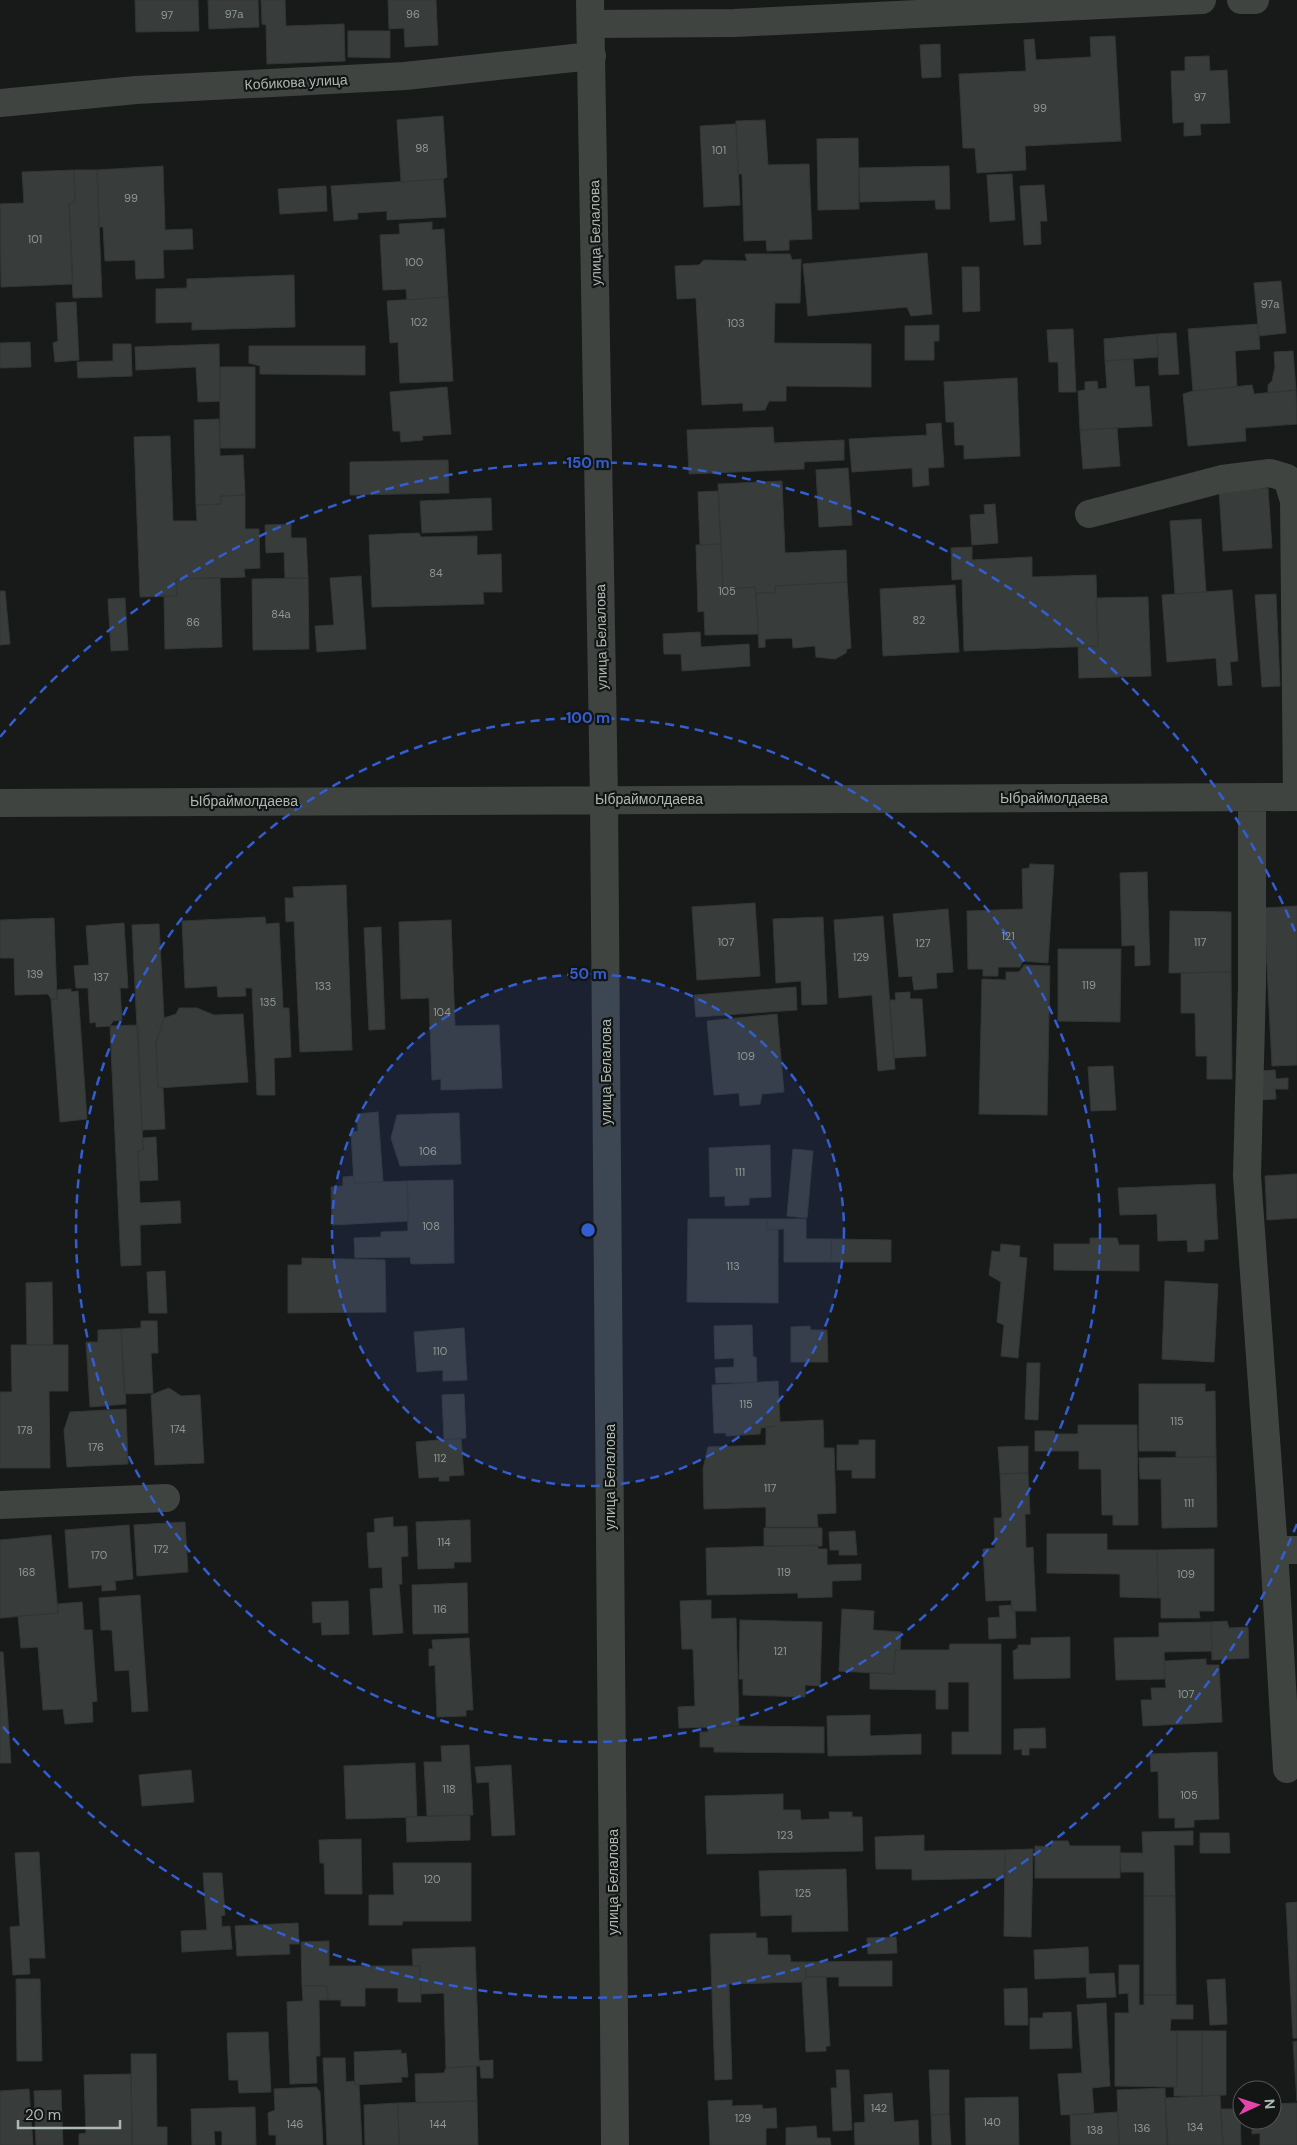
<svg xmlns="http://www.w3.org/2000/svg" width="1297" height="2145" viewBox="0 0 1297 2145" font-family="'DM Sans',sans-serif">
<rect width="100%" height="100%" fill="#181a1a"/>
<path fill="#383c3a" stroke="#323635" d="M135,0H198L199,31L136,32Z
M208,0H258L259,27L209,29Z
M261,0H285L286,26L344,24L345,61L267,64L266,25L262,24Z
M388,0H436L438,45L405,47L404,28L389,29Z
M348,31H390V58L348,57Z
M1115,36L1121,141L1025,146L1026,170L977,173L975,148H963L959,74L1026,71L1024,40L1034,39L1036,60L1091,57L1090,37Z
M940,44L941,77L922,78L920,45Z
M1209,56L1210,71L1227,70L1230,123L1200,124L1201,135L1184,136V122L1173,123L1171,71H1185V57Z
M443,116L447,177L443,179L401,182L397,120Z
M765,120L768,165L809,164L812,239L789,240V250L767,251L766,240L744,241L742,174H738L736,124V121Z
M736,124L740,205L704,207L700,126Z
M858,138L859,209L818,210L817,139Z
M163,166L165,230L192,229L193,249L163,250L164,278L136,279L135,260L105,261L103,227H99L97,170Z
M949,166L950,209H936L935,200L860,202L859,168Z
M74,170L75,202L69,203L73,284L1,287L0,204L24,203L22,172Z
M74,170H97L102,297L73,298L69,203L75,202Z
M1012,174L1015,220L990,222L987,175Z
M443,179L446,217L387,220V211L357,213L358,219L334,221L331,186Z
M1044,185L1047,221H1040L1041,244L1024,245L1020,186Z
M326,186L327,211L280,214L278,189Z
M432,222V230L444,229L448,297L407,300L406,289L383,290L380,235L400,234L399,224Z
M927,253L932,314L911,316L907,307L808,316L803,264Z
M745,254H790L792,260L801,259L800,303H775L774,343L871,344V387L786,386V401H769L765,410L743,411V403L702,405L696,298L677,299L675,266L699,265L704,260L747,261Z
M962,267H979L980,311L963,312Z
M294,275L295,327L192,330V322L156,323V289L187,288V279Z
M1281,281L1286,333L1259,336L1254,283Z
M448,297L453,381L400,383L398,342L390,343L387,301Z
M76,302L79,360L55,362L53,343L58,341L56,303Z
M1258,324L1260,349L1235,351L1237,387L1193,391L1188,329Z
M939,325V341H934V360H905V326Z
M1073,329L1076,392H1059L1058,362H1049L1047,330Z
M1176,333L1179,374L1159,375L1157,334Z
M1157,334L1158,357L1105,361L1104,339Z
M30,342L31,367L0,368V343Z
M113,344H131L132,376L78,378L77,362L113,361Z
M219,344L220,401L198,402L196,367L136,370L135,347Z
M249,346H365V375L260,374V366L249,363Z
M1293,351L1296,390L1268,393V385L1272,381L1275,367L1274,352Z
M1133,359L1135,387L1149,386L1152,426L1080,430L1078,391L1085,390V382L1097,381L1098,389L1107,388L1105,361Z
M220,367H255V448H220Z
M1017,378L1020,456L964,459V445H955L954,422H946L944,382Z
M1252,385L1254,394L1296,390L1297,424L1245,428L1246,441L1188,446L1183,394L1193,391Z
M447,387L451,434L422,436L423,440L401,442L400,431H393L390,392Z
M219,419L220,456L243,455L245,495L221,496V504L196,505L194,420Z
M941,423L944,467L928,468L929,485L913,487L912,468L852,472L849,439L927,435L926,424Z
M773,427L774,443L844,440V460L804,462V469L689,474L687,430Z
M1117,428L1120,466L1083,469L1080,430Z
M170,436L173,521H197L196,505L221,504V496L245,495V529H259L260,568L244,569L245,577L176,579L177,596L140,597L134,437Z
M448,460L449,493L350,495V462Z
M848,468L852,525L819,527L816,470Z
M782,481L785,553L846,550L847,582L775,586V593H756L755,587L723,589L718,484Z
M1268,488L1272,548L1223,551L1219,491Z
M718,491L721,544L700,545L698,492Z
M491,498L492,530L422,533L420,501Z
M995,504L998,543L972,545L970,515L985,514L984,505Z
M1201,519L1206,592L1175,594L1170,521Z
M291,524V538H306L308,578H285L284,552L266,553L265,525Z
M419,533L421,537L477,536V555L501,554L502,592H483L484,604L372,607L369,535Z
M721,544L723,589L755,587L759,634L705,635L704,611L698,612L696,545Z
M972,547V560L1032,557V577L1096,575L1098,646L964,651L962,579L952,580L951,548Z
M361,576L366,649L317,652L315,626L334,625L330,578Z
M220,578L222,647L165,649L164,596H177L176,579Z
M308,578L309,649L253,650L252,579Z
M847,582L851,648L847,649L846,653L835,659L816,657L815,646L793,648L792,638L765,639V647L759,648L756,593H775V586Z
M955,585L959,652L883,656L880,589Z
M1232,590L1238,661L1230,662L1232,685L1218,686L1216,658L1167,662L1162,595Z
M0,591H5L10,644L0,645Z
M1276,594L1280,686L1262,687L1255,595Z
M1148,597L1151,676L1079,678L1078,647L1098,646L1096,598Z
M125,598L128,650L111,651L108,599Z
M700,632L701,647L749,644L750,666L682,671L681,654H664L663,634Z
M1030,864L1054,865L1048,963L1023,961L1020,967H998V976H983V969H968L967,911L1023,909L1022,869L1029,868Z
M1147,872L1150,965L1135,966V945L1122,946L1120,873Z
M346,885L352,1050L300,1052L294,921L286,922L285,898H294L293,887Z
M755,903L760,976L697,980L692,907Z
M1297,906V1065L1272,1066L1264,908Z
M948,909L953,972L936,973L937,988L914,990L912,976L899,977L893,914Z
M1170,911L1231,912V972L1169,973Z
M883,916L895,1069L878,1071L872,995L839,998L834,920Z
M265,917L266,924L279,923L283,1008H289L291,1057L274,1058L275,1095H257L252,988H245L246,996L218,997L217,986L185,988L182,921Z
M823,917L827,1004L802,1005L801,981L776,983L773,919Z
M54,918L57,999H51L48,994L15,995L14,958H0V920Z
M451,920L455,1026L499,1025L502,1088L441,1090V1079L432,1080L429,998L401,999L399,922Z
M124,923L128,988H120L122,1020L113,1021L110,1026L96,1027V1022L90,1023L88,988H76L74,966L89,965L86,926Z
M159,924L164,1018L156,1043L158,1088H163L165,1129L142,1130L132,925Z
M381,927L385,1029L369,1030L364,928Z
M1058,949H1121L1120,1022L1058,1021Z
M1024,965L1050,966L1047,1115L979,1114L982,979L1006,980V972H1019Z
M1231,972L1232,1079H1207V1056H1196L1195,1013H1181V973Z
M796,987L797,1010L696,1017L694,995Z
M71,989V992L78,991L87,1119L60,1122L51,999H57V990Z
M910,992V999H922L926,1056L894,1058L889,1000H896L895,993Z
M179,1008H197L214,1015L243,1014L248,1082L158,1088L156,1043L164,1018L176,1014Z
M777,1014L784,1092L762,1094L760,1104L740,1106L739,1093L714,1095L707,1021Z
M138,1025L143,1150L138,1151L140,1203L180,1201L181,1223L140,1225L141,1265L121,1266L110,1026Z
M1113,1066L1116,1110L1091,1111L1088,1067Z
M1275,1070L1276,1079L1288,1078V1089H1275L1276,1099L1260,1100L1258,1071Z
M378,1112L383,1182L354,1183L351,1132L358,1131L357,1114Z
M459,1113L461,1164L400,1166L391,1138L397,1115Z
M156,1137L158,1180L139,1181L138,1151L143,1150V1138Z
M770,1145L771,1197L749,1198V1205L725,1206V1196L710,1197L709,1148Z
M793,1149L813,1151L807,1218L787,1216Z
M1297,1174V1218L1267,1220L1265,1176Z
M354,1176V1183L407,1181L409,1221L332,1225L331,1187L343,1186V1177Z
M453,1180L454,1263L411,1264L410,1257L355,1258L354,1238L381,1237V1232L408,1231L407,1181Z
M1215,1184L1218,1239L1204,1240V1251L1188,1252L1187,1240L1158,1241L1157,1214L1120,1215L1118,1188Z
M688,1219H767V1230L778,1229V1303L687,1302Z
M767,1219H806V1239H831V1262H784V1229L767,1230Z
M1090,1238H1117L1119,1245H1139V1271L1054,1270V1244H1090Z
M831,1239L891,1240V1262H831Z
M1001,1244L1020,1246L1019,1257L1027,1258L1018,1358L1001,1356L1004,1325L997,1322L1001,1282L989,1275L992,1251L1000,1252Z
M302,1258L385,1260L386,1312L288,1313V1265H302Z
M165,1271L167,1313H149L147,1272Z
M1165,1281L1218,1284L1214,1362L1162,1359Z
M52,1282L53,1345H27L26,1283Z
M141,1321H157L158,1353H151L153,1393L124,1394L121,1329L141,1328Z
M752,1325L753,1357H756L757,1382L716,1383L715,1368L734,1367V1358L715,1359L714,1326Z
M810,1326V1330H827L828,1362H791V1327Z
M464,1328L467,1380L443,1381V1370L417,1372L414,1332Z
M121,1329L126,1404L90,1407L86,1342H98V1330Z
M11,1345H68V1391H49L50,1468H0V1392H12Z
M1027,1363H1040L1038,1420L1025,1419Z
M778,1381L780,1422L776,1426L761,1428L760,1434L726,1436V1433H714L712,1385Z
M1139,1384H1205V1392L1215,1391L1216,1457H1176V1451H1139Z
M169,1388L181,1396L200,1395L204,1463L155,1465L151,1395Z
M464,1394L466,1438L444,1440L442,1395Z
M126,1409L128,1464L67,1467L64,1430L70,1412Z
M823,1420L824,1448H834L836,1513L817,1514L818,1527H766V1507L704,1509L703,1469L708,1447L766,1445V1427L776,1426L780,1422Z
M1078,1425H1137L1138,1525H1113V1515H1102L1101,1469H1079V1451H1035V1431H1054L1055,1434H1078Z
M461,1438L464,1475L449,1476V1481H439V1477L419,1478L416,1442Z
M859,1440H875V1478H852V1470H837V1445H859Z
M1028,1446V1473L1000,1474L998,1447Z
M1216,1457L1217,1527L1162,1528L1161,1479H1140L1139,1458Z
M1028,1473L1030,1514H1025L1026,1548L1033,1547L1036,1611H1012L1011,1600L986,1601L983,1549L995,1548L994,1518H1002L1000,1474Z
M393,1517V1527L407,1526L408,1556L401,1557L402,1584H399L403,1633L373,1635L370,1589L383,1588L382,1567L369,1568L367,1533L375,1532L374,1519Z
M470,1520L471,1562H454V1568L418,1569L416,1522Z
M185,1522L188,1572L137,1576L134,1525Z
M129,1525L133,1579L115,1581L116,1590L102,1591V1585L69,1588L65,1530Z
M764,1528H822V1546H764Z
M855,1531L857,1555H839V1550H830L829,1532Z
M1047,1534H1107V1550H1157L1158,1598L1120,1597V1574L1047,1573Z
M51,1535L58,1613L0,1618V1540Z
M818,1545V1549H827V1565L861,1564V1580L832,1581V1597L798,1598V1593L707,1595L706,1548Z
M1214,1549V1611H1199L1200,1618H1161V1598H1158L1157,1550Z
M467,1583L468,1633L413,1634L412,1585Z
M140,1595L148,1711L132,1712L129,1670L115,1671L112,1630H101L99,1598Z
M711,1600V1619L736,1618L739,1726L679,1728L678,1707L695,1706L693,1649H682L680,1601Z
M348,1601L349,1634L322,1635L321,1622L313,1623L312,1602Z
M82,1602L84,1630H92L97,1701L92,1702L93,1722L65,1724L63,1709L43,1710L38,1647L21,1648L18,1616L58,1613V1604Z
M1012,1605V1611H1015L1016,1638L989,1639L988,1618L1000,1617L999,1606Z
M842,1609L874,1611L873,1630L901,1632L900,1651L895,1650L894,1674L839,1671Z
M740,1620L822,1622L820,1686L805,1685V1697L743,1695V1679H739Z
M1227,1621L1229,1628L1248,1627L1249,1658L1212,1660L1211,1622Z
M1211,1622L1212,1651L1164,1652L1165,1679L1116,1680L1114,1638L1159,1637V1623Z
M1070,1637V1678L1014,1679L1013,1651L1018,1648V1645H1031V1638Z
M469,1638L473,1710H466V1716L437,1717L435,1665L429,1666V1649H433L432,1640Z
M950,1644H1001V1754H952V1732H969V1682H948V1709H936V1690L870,1689V1673L894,1674L895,1650H949Z
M0,1652H3L11,1763H0Z
M1206,1659V1665H1219L1222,1722L1143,1726L1141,1700H1152L1151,1688H1166L1164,1661Z
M870,1715V1736L921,1734V1754L828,1756L827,1716Z
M739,1726L824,1727V1753L714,1752V1747H700V1732H708V1727Z
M1045,1728L1046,1748H1029V1755H1022V1749L1014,1750V1729Z
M469,1745L473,1815L427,1816L424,1762H442L441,1746Z
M1217,1752L1219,1819L1194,1820V1827L1175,1828V1818H1159L1158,1771L1151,1772L1150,1754Z
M415,1763L417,1817L346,1819L344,1766Z
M511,1765L515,1835L492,1836L489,1782L477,1783L475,1767Z
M191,1770L194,1802L142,1806L139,1775Z
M783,1794V1810H800L801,1820L830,1819L829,1812H852V1817H862L863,1851L707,1854L705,1796Z
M470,1815V1840L407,1842L406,1817Z
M1193,1831V1845H1174L1175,1896H1144V1872H1121L1120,1853H1143L1142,1832Z
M1200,1833H1229L1230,1853H1200Z
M924,1835V1851L1005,1850V1878L912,1880V1869H876L875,1837Z
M361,1839L362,1894H325L324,1863H320L319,1840Z
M1051,1841H1068L1070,1846H1120V1878H1035V1846L1051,1847Z
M1033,1849L1031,1937L1004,1936L1005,1850Z
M39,1852L45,1958H29L30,1974L13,1975L10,1927L20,1926L15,1853Z
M393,1863H471V1921H403L402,1925H369V1895H394Z
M846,1869L848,1931L792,1932V1915L761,1916L759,1871Z
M203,1873H222L225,1915L221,1916L222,1927L230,1926L232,1949L182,1952L181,1931L207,1930Z
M1144,1896H1175L1176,1995H1144Z
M1297,1902V2038H1293L1286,1903Z
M298,1923L299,1944H289L290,1954L237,1956L235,1926Z
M756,1933V1938H767L768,1955H790L791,1962H807L806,1977L802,1982L729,1984L732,2079L715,2080L710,1934Z
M896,1937L897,1953L868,1954L867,1938Z
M329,1941V1966H420L421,2002H398V1988H365V2006H341V2000H328L327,1986H302L301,1942Z
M475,1947L479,2061L493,2060V2078H481L480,2066L446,2068L444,1993L421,1994L420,1966H413L412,1949Z
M1088,1947L1089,1974L1114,1973L1116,1997L1087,1998L1086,1977L1035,1979L1034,1950Z
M892,1961V1986H839V1977H806L807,1962Z
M1119,1965H1139V2005H1144V1995H1176V2005H1193V2019H1171L1170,2031H1177V2087L1115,2086V2013H1129L1128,1993L1119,1994Z
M806,1977H826L830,2046H826V2051L806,2052L802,1982Z
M16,1979H40L42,2061H17Z
M1225,1979L1227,2024L1210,2025L1207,1980Z
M302,1986H327L328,2000H319L320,2056H316L317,2083L290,2084L287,2002L303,2001Z
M1027,1988L1028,2025H1005L1004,1989Z
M1106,2003L1110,2086L1092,2088L1094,2113L1061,2115L1058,2074L1082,2073L1077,2005Z
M1071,2012L1072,2048L1030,2049V2018H1043V2013Z
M1177,2031H1202V2096H1174V2087H1177Z
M1202,2031H1226V2095L1202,2096Z
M268,2032L271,2092L239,2093L238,2080H229L227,2033Z
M1297,2041V2101L1293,2042Z
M401,2050V2054L406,2053L408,2077H401L402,2082L355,2085L354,2052Z
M131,2054H156L157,2127H167V2145H132Z
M323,2058H345L346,2082L354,2081L355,2085L359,2084L362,2145H327Z
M476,2066L477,2101L416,2103L415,2074L444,2073L446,2068Z
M836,2070H849L852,2130L833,2131L831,2088H837Z
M929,2070H949V2114L931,2115Z
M131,2074L132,2145H79V2134L86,2133L84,2075Z
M316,2087L320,2092L323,2145H276V2135H269L268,2113L275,2110L274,2089Z
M1165,2088L1167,2145H1119L1117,2090Z
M29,2089L33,2145H0V2091Z
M61,2090L63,2145H36L34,2091Z
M892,2093L894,2122L918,2120L919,2145H855L854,2123L865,2122L864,2095Z
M1220,2095L1223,2145H1168L1165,2098Z
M1018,2097L1019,2145H966L965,2098Z
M732,2100V2106L762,2105L763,2109L776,2108L777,2128H766V2145H710L708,2101Z
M477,2101L478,2145H399L398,2103Z
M398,2103L399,2145H365L364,2105Z
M1297,2103V2145H1260V2133L1252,2134V2122L1272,2120V2104Z
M255,2107L256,2145H222V2131H214L215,2145H192L191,2109Z
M1221,2109H1240L1241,2145H1223Z
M1118,2112L1119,2145H1071L1070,2115Z
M949,2114L951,2145H932L931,2115Z
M816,2126L817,2138H830L831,2145H786V2128Z"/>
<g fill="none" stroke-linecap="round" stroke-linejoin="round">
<path stroke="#3f4441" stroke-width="28" d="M590,0L604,799L615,2145
M1241,0H1255
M591,24L734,23L1202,0
M0,103L136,90L405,76L592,56
M1089,514L1222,479L1270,473L1287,478L1294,501L1297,797
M1252,798V985L1247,1176L1274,1550L1287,1769
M0,803L1297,797
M0,1505L166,1498
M1274,1550H1297"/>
</g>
<circle cx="588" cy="1230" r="256" fill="#325ed2" fill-opacity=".12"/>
<g fill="none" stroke="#325ed2" stroke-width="2.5" stroke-dasharray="9 6">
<circle cx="588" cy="1230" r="256"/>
<circle cx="588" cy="1230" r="512"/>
<path d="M1297 1524A767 767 0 0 1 0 1723M0 737A767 767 0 0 1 1297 936"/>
</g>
<g text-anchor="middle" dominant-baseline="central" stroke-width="4.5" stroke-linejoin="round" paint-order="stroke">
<g font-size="11" fill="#8f9a93">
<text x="234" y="14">97а</text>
<text x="413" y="14">96</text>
<text x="167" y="15">97</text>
<text x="1200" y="97">97</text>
<text x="1040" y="108">99</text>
<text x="422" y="148">98</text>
<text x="719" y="150">101</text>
<text x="131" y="198">99</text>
<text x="35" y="239">101</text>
<text x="414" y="262">100</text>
<text x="1270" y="304">97а</text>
<text x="419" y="322">102</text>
<text x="736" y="323">103</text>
<text x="436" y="573">84</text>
<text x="727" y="591">105</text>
<text x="281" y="614">84а</text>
<text x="919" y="620">82</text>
<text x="193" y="622">86</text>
<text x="1008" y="936">121</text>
<text x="726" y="942">107</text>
<text x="1200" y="942">117</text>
<text x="923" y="943">127</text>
<text x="861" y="957">129</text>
<text x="35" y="974">139</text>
<text x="101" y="977">137</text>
<text x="1089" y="985">119</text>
<text x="323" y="986">133</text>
<text x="268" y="1002">135</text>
<text x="442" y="1012">104</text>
<text x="746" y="1056">109</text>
<text x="428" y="1151">106</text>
<text x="740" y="1172">111</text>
<text x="431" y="1226">108</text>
<text x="733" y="1266">113</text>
<text x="440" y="1351">110</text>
<text x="746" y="1404">115</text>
<text x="1177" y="1421">115</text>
<text x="178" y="1429">174</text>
<text x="25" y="1430">178</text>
<text x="96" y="1447">176</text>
<text x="440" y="1458">112</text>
<text x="770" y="1488">117</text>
<text x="1189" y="1503">111</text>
<text x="444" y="1542">114</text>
<text x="161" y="1549">172</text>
<text x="99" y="1555">170</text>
<text x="27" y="1572">168</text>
<text x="784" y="1572">119</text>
<text x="1186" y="1574">109</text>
<text x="440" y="1609">116</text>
<text x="780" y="1651">121</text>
<text x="1186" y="1694">107</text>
<text x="449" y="1789">118</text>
<text x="1189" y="1795">105</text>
<text x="785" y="1835">123</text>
<text x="432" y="1879">120</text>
<text x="803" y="1893">125</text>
<text x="879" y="2108">142</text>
<text x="743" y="2118">129</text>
<text x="992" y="2122">140</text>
<text x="295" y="2124">146</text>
<text x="438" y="2124">144</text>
<text x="1195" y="2127">134</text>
<text x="1142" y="2128">136</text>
<text x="1095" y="2130">138</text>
</g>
<g font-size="14" fill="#acb9b1" stroke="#131515">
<text transform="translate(296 82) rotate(-3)">Кобикова улица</text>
<text transform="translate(595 233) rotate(-91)">улица Белалова</text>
<text transform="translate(601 637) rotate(-91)">улица Белалова</text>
<text x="1054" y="798">Ыбраймолдаева</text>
<text x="649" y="799">Ыбраймолдаева</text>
<text x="244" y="801">Ыбраймолдаева</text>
<text transform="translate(606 1072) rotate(-90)">улица Белалова</text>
<text transform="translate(610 1477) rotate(-90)">улица Белалова</text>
<text transform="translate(613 1882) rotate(-90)">улица Белалова</text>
</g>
</g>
<circle cx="588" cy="1230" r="8" fill="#325ed2" stroke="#131515" stroke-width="2.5"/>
<g font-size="15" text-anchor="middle" font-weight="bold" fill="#325ed2" stroke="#131515" stroke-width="4.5" stroke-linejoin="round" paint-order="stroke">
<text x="588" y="468">150 m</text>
<text x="588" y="723">100 m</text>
<text x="588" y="979">50 m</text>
</g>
<g transform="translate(1257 2105) rotate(86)"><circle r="24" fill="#131515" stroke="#505753"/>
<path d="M0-4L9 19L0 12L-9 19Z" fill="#e545ab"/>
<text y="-8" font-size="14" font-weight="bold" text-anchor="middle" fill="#acb9b1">N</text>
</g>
<path d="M18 2120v8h102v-8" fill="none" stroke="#acb9b1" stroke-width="2.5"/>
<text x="25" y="2120" font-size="15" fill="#acb9b1" stroke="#131515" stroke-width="4" paint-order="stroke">20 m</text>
</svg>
